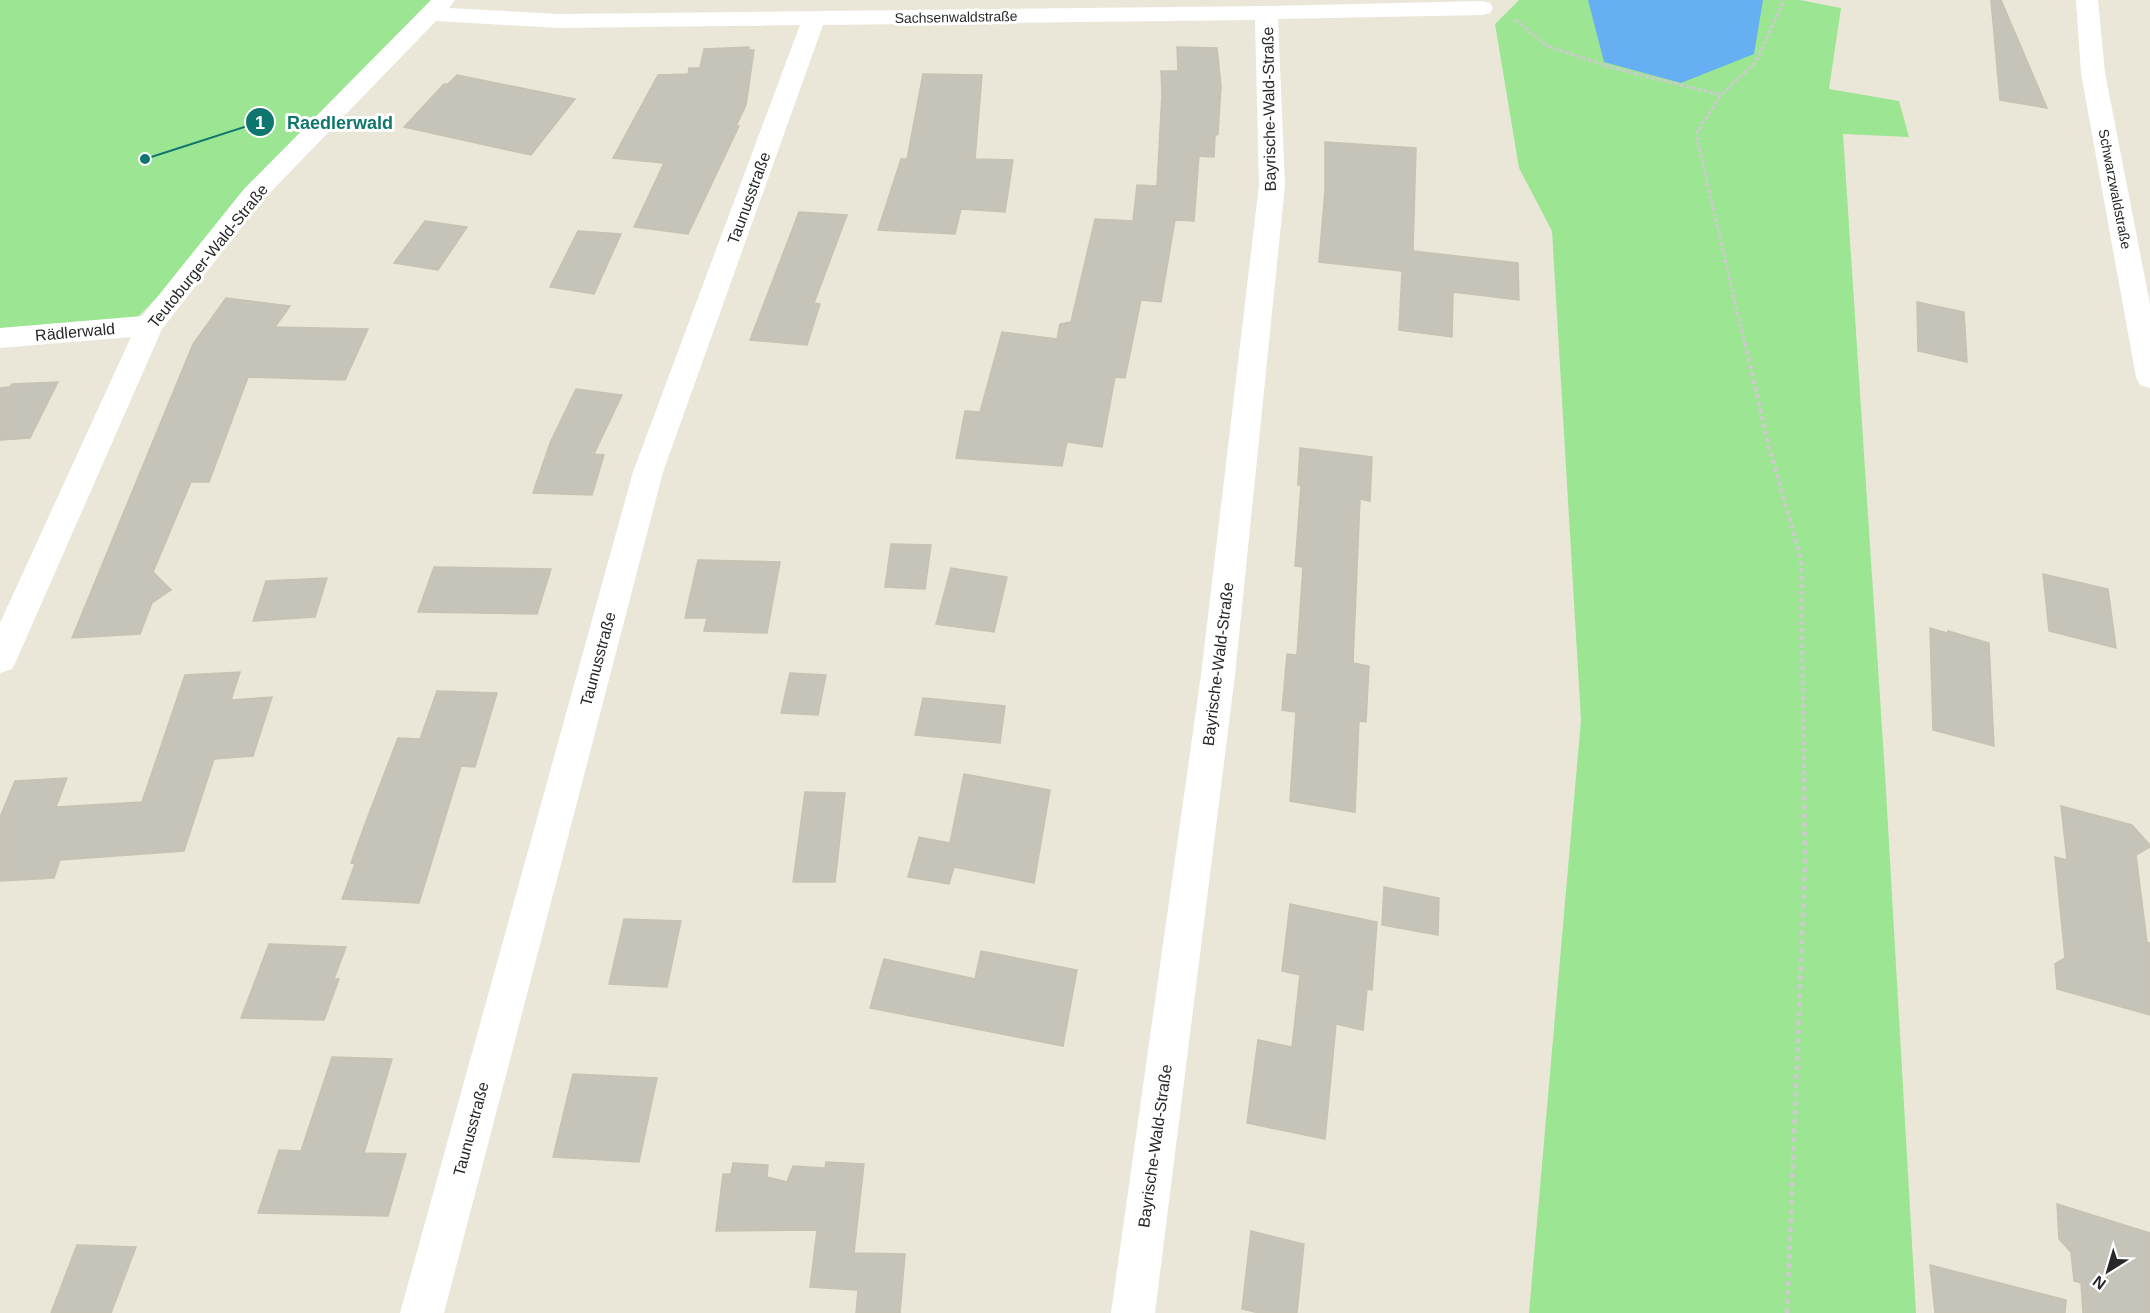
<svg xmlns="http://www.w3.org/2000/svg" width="2150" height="1313" viewBox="0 0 2150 1313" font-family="Arial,sans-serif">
<rect width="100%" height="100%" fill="#ebe7d8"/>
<path fill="#9ce592" d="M0,0H445L137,318L0,330Z
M1519,0H1800L1841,8L1829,89L1899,101L1909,137L1843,134L1885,774L1916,1313H1529L1581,720L1552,231L1519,168L1495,24Z"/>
<path fill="#66aff3" d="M1588,0H1763L1754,54L1681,83L1604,62Z"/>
<path fill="#c6c3b8" stroke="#c6c3b2" stroke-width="1.5" d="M1991,0H2001L2047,108L2000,100Z
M749,47V50H754L746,105L736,126H739L688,234L634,227L664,163L613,158L658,75L688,74L689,68H700L704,49Z
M1177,47L1217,48L1221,86L1218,134L1215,136L1214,157L1199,156L1194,221L1175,220L1161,302L1141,300L1125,378L1115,377L1102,447L1067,442L1062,466L956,458L965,411L980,412L1002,332L1057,339L1060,324L1071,322L1095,219L1133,221L1137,185L1157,186L1162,94L1161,71H1178Z
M923,74L982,75L975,159L1013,160L1005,212L961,209L955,234L878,230L901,159H907Z
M457,75L575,99L531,155L404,127L444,84H448Z
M1325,142L1416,148L1413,251L1518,263L1519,300L1453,292L1452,337L1399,330L1402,271L1319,262L1325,190Z
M799,212L847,215L814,303L820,304L807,345L750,340Z
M425,221L467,227L438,270L394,263Z
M578,231L621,234L594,294L550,287Z
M226,298L290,306L275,327L368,329L345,380L248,377L209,482H191L153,572L171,590L152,603L140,634L72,638L193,344Z
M1917,302L1964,312L1967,362L1918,351Z
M58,382L30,438L0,440V388L10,387L12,384Z
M576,389L622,395L594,454L604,455L592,495L533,493L550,443Z
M1300,448L1372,457L1370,501L1360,499L1353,663L1369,666L1366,722L1359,721L1355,812L1290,801L1296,712L1282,710L1287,654L1297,655L1303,567L1295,566L1301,485H1298Z
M891,544L931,545L925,589L885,587Z
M698,560L780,562L767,633L704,631L707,618H685Z
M434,567L551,569L537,614L418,612Z
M951,568L1007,577L994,632L936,624Z
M2043,574L2108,589L2116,648L2049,631Z
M327,578L315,617L253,621L266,581Z
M1930,628L1947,633L1948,631L1989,643L1994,746L1933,730Z
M240,672L231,700L272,697L253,756L214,759L184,851L60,860L54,878L0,881V817L15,781L67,778L56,807L142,802L185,675Z
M790,673L826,675L818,715L781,713Z
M437,691L497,693L475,767L461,766L419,903L342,899L355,864L351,863L365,824L398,738L420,739Z
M923,698L1005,706L1000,743L915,735Z
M964,774L1050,790L1034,883L954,867L949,884L908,877L919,837L950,843Z
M805,792L845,793L835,882H793Z
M2061,806L2132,825L2150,845V847L2136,855L2147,942L2150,943V1015L2057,989L2055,964L2065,958L2055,857L2067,860Z
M1384,887L1439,898L1438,935L1382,925Z
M1290,904L1377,922L1372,990L1367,989L1363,1030L1336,1024L1325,1139L1247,1123L1258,1040L1292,1047L1300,975L1282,971Z
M624,919L681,921L667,987L609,984Z
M269,944L346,947L334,979H339L324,1020L241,1018Z
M981,951L1077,970L1063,1046L870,1008L884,959L975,979Z
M332,1057L392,1059L364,1153L406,1154L388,1216L258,1213L279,1150L301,1151Z
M573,1074L657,1078L639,1162L553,1157Z
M826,1162L864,1164L854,1253L905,1254L900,1313H856L858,1290L810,1287L817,1230L716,1231L723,1174H731L733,1163L768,1165L767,1177L787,1182L793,1166L825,1168Z
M2057,1204L2150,1233V1313H2083L2081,1283L2074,1281L2071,1252L2059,1239Z
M1251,1231L1304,1244L1297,1313H1259L1242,1309Z
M77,1245L136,1247L111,1313H51Z
M1930,1265L2066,1300L2065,1313H1935Z"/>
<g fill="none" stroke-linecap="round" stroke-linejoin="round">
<path stroke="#cbcbcb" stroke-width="3" stroke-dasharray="4 2" stroke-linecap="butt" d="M1515,20L1547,46L1610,67L1721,95
M1745,345L1696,134L1721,95L1756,62L1784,0"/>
<path stroke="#cbcbcb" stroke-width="4" stroke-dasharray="4.5 3" stroke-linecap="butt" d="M1745,343L1769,448L1801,558L1804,775"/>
<path stroke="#cbcbcb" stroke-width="4.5" stroke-dasharray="5 4" stroke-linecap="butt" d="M1787,1313L1805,863L1804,774"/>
<path fill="#fff" fill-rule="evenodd" d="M431,0H455L449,8L559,14L1266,6L1482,1L1490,3L1493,8L1490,13L1482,15L1278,19L1285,185L1235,675L1155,1313H1111L1201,675L1259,185L1255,20L823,25L663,472L444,1313H400L633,472L800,25L559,28L436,21L262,201L162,329L17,659L12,669L0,673V623L131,337L0,348V328L142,316L244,189Z
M2076,0H2098L2105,73L2150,304V388L2140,385L2136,377L2081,73Z"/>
</g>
<g text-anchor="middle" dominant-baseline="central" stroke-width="6" stroke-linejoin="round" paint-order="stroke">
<g font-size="14" fill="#282828" stroke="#fff">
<text transform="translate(956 17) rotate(-1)">Sachsenwaldstraße</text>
<text transform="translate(2115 189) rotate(79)">Schwarzwaldstraße</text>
</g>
<g font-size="16" fill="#282828" stroke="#fff">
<text transform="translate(1269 109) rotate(-91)">Bayrische-Wald-Straße</text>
<text transform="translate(749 198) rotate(-70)">Taunusstraße</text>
<text transform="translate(208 256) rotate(-51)">Teutoburger-Wald-Straße</text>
<text transform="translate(75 332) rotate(-5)">Rädlerwald</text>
<text transform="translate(598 659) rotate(-75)">Taunusstraße</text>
<text transform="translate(1218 664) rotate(-83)">Bayrische-Wald-Straße</text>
<text transform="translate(471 1129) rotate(-75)">Taunusstraße</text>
<text transform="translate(1155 1146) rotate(-82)">Bayrische-Wald-Straße</text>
</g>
</g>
<path fill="none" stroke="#0f766e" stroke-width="2" d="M145 159L260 122"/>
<g fill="#0f766e" stroke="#fff" stroke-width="2">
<circle cx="145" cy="159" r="6"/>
<circle cx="260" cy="122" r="15"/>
</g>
<g font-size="18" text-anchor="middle" font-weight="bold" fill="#fff">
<text x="260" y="129">1</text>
</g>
<g font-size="18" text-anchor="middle" font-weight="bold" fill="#0f766e" stroke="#fff" stroke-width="6" stroke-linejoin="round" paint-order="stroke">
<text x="340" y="129">Raedlerwald</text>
</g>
<g transform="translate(2108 1271) rotate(217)" stroke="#ffffff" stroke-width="4.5" paint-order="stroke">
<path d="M0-4.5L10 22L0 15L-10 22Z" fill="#282828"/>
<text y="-9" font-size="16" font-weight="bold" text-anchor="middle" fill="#282828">N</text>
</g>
</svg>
